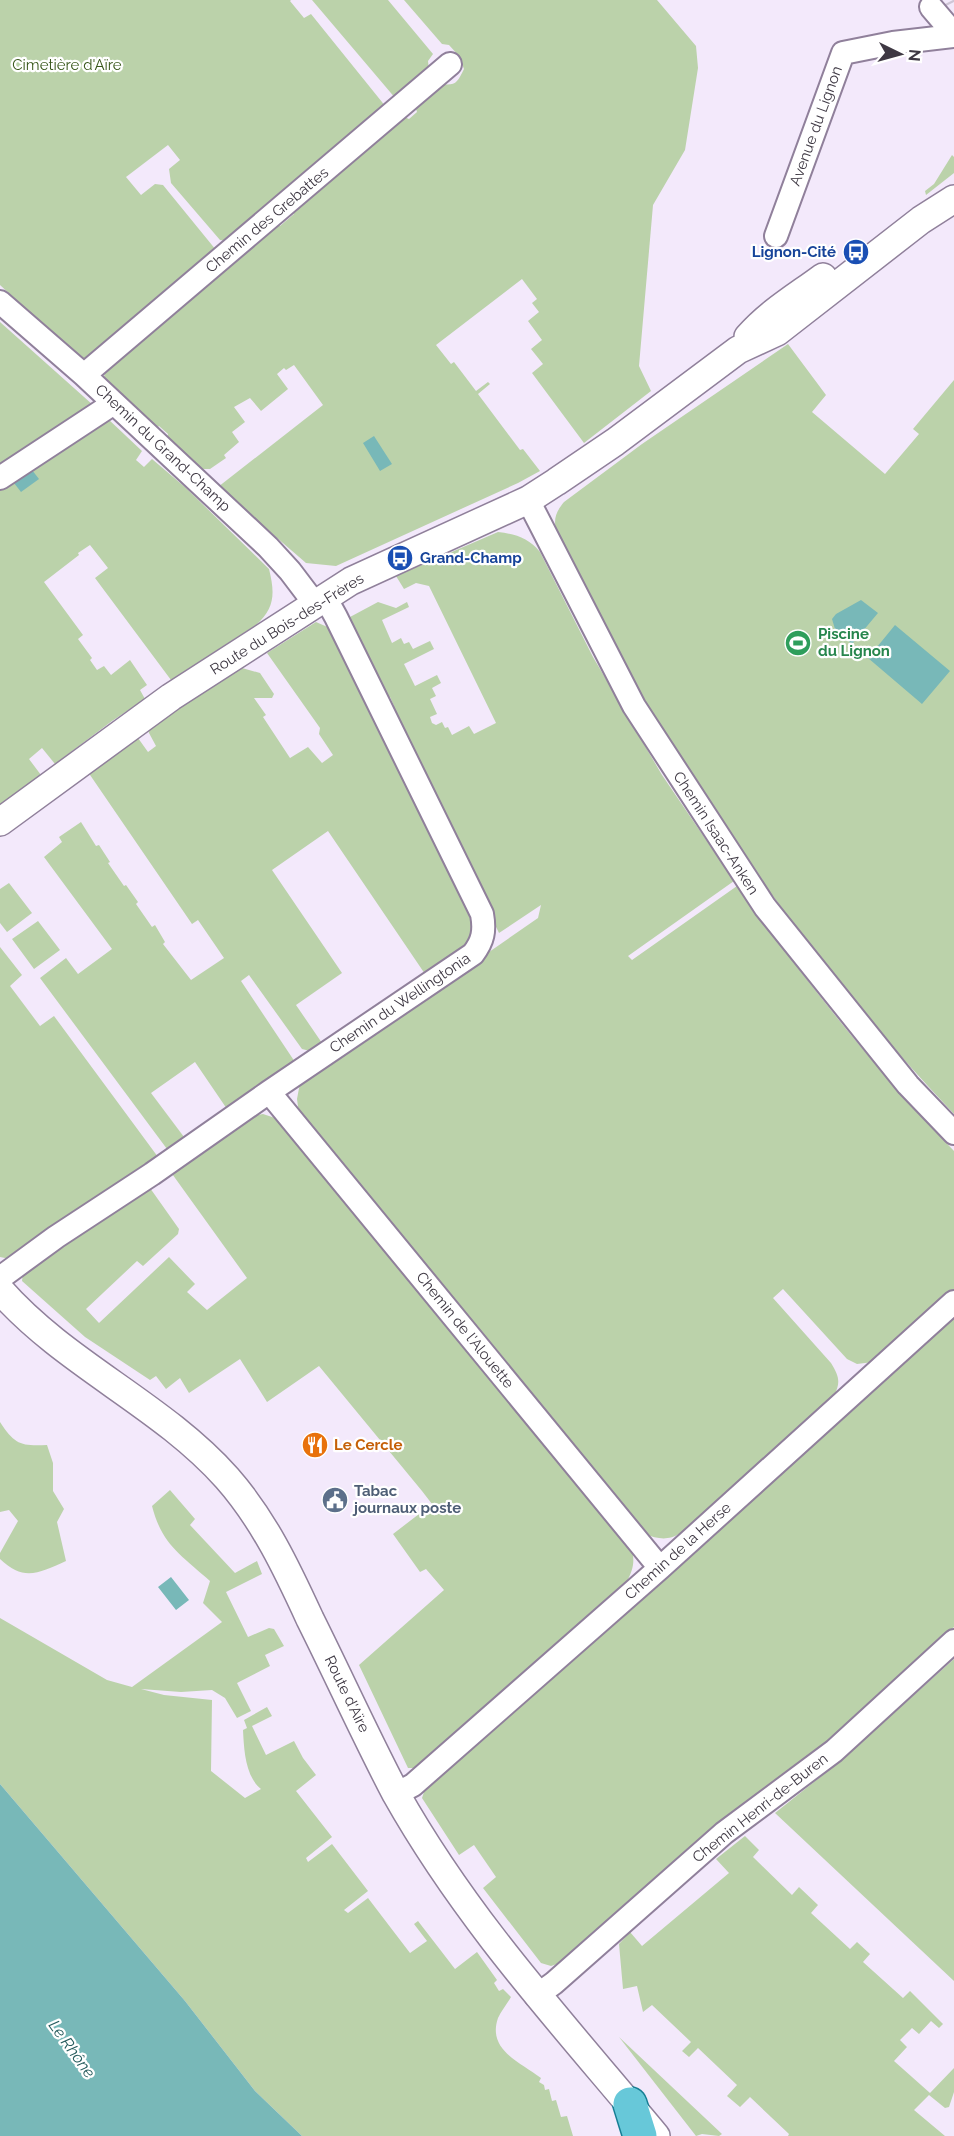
<svg xmlns="http://www.w3.org/2000/svg" width="954" height="2136" viewBox="0 0 954 2136" font-family="Raleway,sans-serif">
<rect width="100%" height="100%" fill="#f3e9fb"/>
<path fill="#bbd2aa" d="M0,0H291L290,1L304,18L311,14L386,107L227,241L220,240L171,183L169,169L180,160L168,145L126,177L141,195L155,184L163,185L216,250L91,355L81,360L0,285Z
M312,0H388L433,54L428,61L429,70L396,99Z
M404,0H657L696,46L698,68L685,150L653,205L639,366L651,391L584,443L532,373L543,364L531,349L542,340L528,321L539,312L532,303L537,299L522,279L436,345L451,364L454,362L476,391L488,382L490,384L478,394L520,450L523,449L540,471L518,483L336,566L306,563L218,487L323,405L294,365L286,370L284,368L277,374L288,389L261,411L250,398L234,407L245,422L232,432L239,442L224,455L226,458L210,469H201L167,439L168,434L159,426L156,429L104,379L105,367L277,223L280,226L294,214L292,210L402,116L409,119L417,112L415,106L440,84C456,86 457,83 464,69L459,56L449,45L442,44Z
M952,155L954,157V173L926,195L925,191L934,184Z
M0,322L93,405L0,468Z
M788,344L826,395L812,412L885,474L919,434L913,429L954,380V1114C835,989 732,849 644,699C613,645 585,590 557,534C553,520 555,513 564,502L642,444Z
M107,418L142,451L136,460L144,467L152,459L186,488L269,569C275,593 275,608 256,625L171,680L95,578L108,568L90,545L78,553L79,555L44,582L83,635L78,639L92,658L90,660L97,670L104,666L111,675L130,660L147,685L140,690L145,699L112,721L55,764L42,748L29,759L41,775L0,806V483Z
M498,532C515,534 529,538 540,552L593,657L662,775L734,881L628,956L632,960L737,886C804,979 875,1069 954,1151V1290L873,1362L857,1364L847,1359L783,1289L773,1298L831,1363C839,1376 841,1382 834,1396L681,1533C667,1541 659,1539 644,1534L299,1114L297,1099L300,1083L538,918L541,905L499,933L393,713L394,706L390,697L384,696L348,623L350,617L378,602L396,608L407,602L409,607L382,620L392,643L401,638L404,644L409,642L413,649L430,641L434,649L404,664L415,686L437,675L441,683L432,688L436,696L430,699L437,714L430,717L432,723L436,725L442,722L445,728L448,727L452,735L469,726L474,734L496,723L429,586L416,583L404,589L396,576Z
M316,622L332,629L440,850L476,929L472,940L425,974L328,831L272,870L342,973L296,1005L322,1043L310,1051L302,1049L249,975L241,981L295,1062L227,1109L195,1062L151,1093L184,1137L167,1149L40,978L66,958L78,974L112,949L44,857L62,842L59,837L81,822L96,846L99,845L110,862L108,863L124,886L126,885L138,902L136,904L152,927L155,925L165,942L163,944L191,980L224,958L198,920L192,924L88,772L134,737L138,738L148,752L156,746L149,733L148,728L242,668L260,673L274,694L272,698H254L266,715L263,717L290,758L308,747L322,763L333,755L319,734L320,728L267,653Z
M9,883L32,913L7,932L0,923V889Z
M38,921L60,950L34,969L12,939Z
M0,947L22,975L10,986L40,1026L54,1016L158,1157L10,1259L0,1257Z
M263,1114L275,1118L283,1125L631,1546C635,1560 634,1568 627,1581L416,1768H408L359,1665L444,1590L426,1569L420,1572L393,1534L432,1504L422,1491L319,1366L267,1402L240,1359L189,1393L180,1378L166,1389L156,1376L150,1380L85,1337L22,1281L23,1273L150,1188L179,1229L178,1234L143,1266L137,1261L86,1309L99,1323L169,1257L195,1284L187,1292L207,1310L247,1278L170,1171L248,1117Z
M954,1316V1627L848,1724L669,1867L560,1963L551,1966L541,1963L483,1888L496,1877L474,1845L459,1855L422,1798L426,1786Z
M0,1422C15,1445 21,1446 47,1445L53,1463V1491L64,1509L57,1522L66,1561C39,1573 24,1582 0,1559V1553L18,1521L9,1510L0,1512Z
M170,1490L195,1519L190,1525L235,1573L257,1561L262,1574L226,1592L248,1637L269,1628L274,1629L284,1646L265,1655L270,1666L237,1683L251,1711L237,1718L225,1698L212,1690L181,1692L141,1689L164,1695L212,1700L211,1771L245,1798L261,1789C245,1776 244,1749 243,1730L247,1728L244,1720L267,1707L272,1716L252,1726L266,1755L294,1741L303,1758L316,1775L296,1791L332,1837L306,1858L308,1862L332,1844L368,1891L344,1910L348,1913L368,1898L410,1953L427,1941L414,1924L418,1921L455,1969L477,1952L497,1980L494,1983L499,1991L503,1989L511,1997C507,2004 501,2011 498,2018C487,2050 520,2062 541,2078L539,2082L544,2085L545,2090L549,2089L552,2101L556,2100L561,2117L567,2116L573,2136H302L255,2091L185,2001L0,1784V1618L107,1680L132,1687L222,1622L203,1603L210,1581C181,1555 162,1545 152,1506Z
M954,1659V1981L775,1813L839,1762Z
M745,1836L759,1850L753,1857L792,1895L799,1887L818,1905L811,1913L850,1949L857,1942L870,1954L863,1962L903,1998L910,1991L943,2024L939,2028L931,2021L919,2034L912,2028L900,2040L907,2047L894,2061L930,2093L954,2068V2092L949,2107L945,2108L929,2095L914,2110L945,2136H788L789,2134L750,2097L740,2107L727,2096L737,2085L698,2048L689,2057L682,2051L691,2042L652,2005L643,2012L637,1986L623,1989L619,1944L630,1932L642,1946L729,1873L716,1859Z
M619,2037L722,2134L719,2136L702,2134L696,2136Z"/>
<path fill="#78b8b8" d="M374,436L392,464L380,471L363,443Z
M32,470L39,479L21,492L14,483Z
M861,600L878,613L852,644L835,629L832,619L836,614Z
M895,625L950,671L922,704L868,658Z
M171,1577L189,1600L176,1610L158,1587Z
M0,1784L185,2001L255,2091L302,2136H0Z"/>
<g fill="none" stroke-linecap="round" stroke-linejoin="round">
<path stroke="#cfc6d6" stroke-width="22" stroke-dasharray="22 11" stroke-linecap="butt" d="M953,0L954,2"/>
<defs>
<path id="minor" d="M931,7L954,34
M776,236L843,53L893,43L954,36
M0,302L84,375L268,547L290,571L315,604
M84,375L450,64
M0,478L114,403
M528,500L634,706L765,907L908,1085L954,1133
M269,1092L660,1568
M0,1278L56,1237L152,1174L269,1092L473,954C483,941 485,931 482,914L336,617L325,597
M396,1794L413,1785L660,1568L954,1302
M536,1996L554,1983L724,1833L834,1751L954,1641"/>
<path id="tertiary" d="M748,337C770,312 796,297 823,277
M0,822L171,697L351,581L528,500L556,482L615,442L738,350L777,332L921,220L954,199
M0,1290C66,1365 161,1404 227,1478C264,1520 287,1569 310,1619C339,1677 366,1737 396,1794C468,1922 563,2024 656,2136"/>
<path id="primary" d="M630,2104L640,2136"/>
</defs>
<use href="#minor" stroke="#90809b" stroke-width="26"/>
<use href="#tertiary" stroke="#90809b" stroke-width="30"/>
<use href="#primary" stroke="#167e94" stroke-width="36"/>
<use href="#minor" stroke="#fff" stroke-width="22"/>
<use href="#tertiary" stroke="#fff" stroke-width="27"/>
<use href="#primary" stroke="#67c8d9" stroke-width="33"/>
</g>
<defs>
<symbol id="bus-disc" viewBox="-11 -11 22 22"><circle r="9.5" fill="#1a4fb4" stroke="#fff"/><path d="M-5-6H5V4H4V6H2V4H-2V6H-4V4H-5ZM-3.5-4V0h7V-4ZM-3.5 1.2v1.5H-2V1.2ZM2 1.2v1.5H3.5V1.2Z" fill="#fff"/></symbol>
<symbol id="stadium-disc" viewBox="-11 -11 22 22"><circle r="9.5" fill="#2e9e5b" stroke="#fff"/><path d="M0-5a6.5 5 0 1 0 0 10a6.5 5 0 1 0 0-10ZM-3.5-1.8h7v3.6h-7Z" fill="#fff"/></symbol>
<symbol id="restaurant-disc" viewBox="-11 -11 22 22"><circle r="9.5" fill="#e8710a" stroke="#fff"/><path d="M-5-6h1v4h1v-4h1v4h1v-4h1v5L-1.5 .5V6h-2V.5L-5-1ZM5-6V6H3V1.5H1.5Q1.5-4 5-6Z" fill="#fff"/></symbol>
<symbol id="civic-disc" viewBox="-11 -11 22 22"><circle r="9.5" fill="#5c6f8a" stroke="#fff"/><path d="M-.6-6.5H3V-4.5H.6V-3L4-1V1h2V6H-6V1h2V-1L-.6-3ZM-1.2 2.5V6h2.4V2.5Z" fill="#fff"/></symbol>
</defs>
<g fill-rule="evenodd">
<use href="#bus-disc" x="841" y="237" width="30" height="30"/>
<use href="#bus-disc" x="385" y="543" width="30" height="30"/>
<use href="#stadium-disc" x="783" y="628" width="30" height="30"/>
<use href="#restaurant-disc" x="300" y="1430" width="30" height="30"/>
<use href="#civic-disc" x="320" y="1485" width="30" height="30"/>
</g>
<g text-anchor="middle" dominant-baseline="central" stroke-width="4.5" stroke-linejoin="round" paint-order="stroke">
<g font-size="15" fill="#375619" stroke="#fff">
<text x="67" y="65">Cimetière d'Aïre</text>
</g>
<g font-size="15" fill="#3e3843" stroke="#fff">
<text transform="translate(816 126) rotate(-70)">Avenue du Lignon</text>
<text transform="translate(267 220) rotate(-40)">Chemin des Grebattes</text>
<text transform="translate(163 448) rotate(43)">Chemin du Grand-Champ</text>
<text transform="translate(287 624) rotate(-32)">Route du Bois-des-Frères</text>
<text transform="translate(716 833) rotate(57)">Chemin Isaac-Anken</text>
<text transform="translate(400 1003) rotate(-34)">Chemin du Wellingtonia</text>
<text transform="translate(465 1330) rotate(51)">Chemin de l'Alouette</text>
<text transform="translate(678 1551) rotate(-42)">Chemin de la Herse</text>
<text transform="translate(347 1694) rotate(64)">Route d'Aïre</text>
<text transform="translate(760 1808) rotate(-38)">Chemin Henri-de-Buren</text>
</g>
<g font-size="15" font-weight="bold" fill="#164399" stroke="#fff" text-anchor="end">
<text x="836" y="252">Lignon-Cité</text>
<text x="420" y="558" text-anchor="start">Grand-Champ</text>
</g>
<g font-size="15" font-weight="bold" fill="#27864d" stroke="#fff" text-anchor="start">
<text x="818" y="634">Piscine<tspan x="818" dy="17">du Lignon</tspan></text>
</g>
<g font-size="15" font-weight="bold" fill="#c56008" stroke="#fff" text-anchor="start">
<text x="334" y="1445">Le Cercle</text>
</g>
<g font-size="15" font-weight="bold" fill="#4e5e75" stroke="#fff" text-anchor="start">
<text x="354" y="1491">Tabac<tspan x="354" dy="17">journaux poste</tspan></text>
</g>
<g font-size="16" font-style="italic" fill="#265c5d" stroke="#fff">
<text transform="translate(72 2049) rotate(54)">Le Rhône</text>
</g>
</g>
<g transform="translate(900 54) rotate(95)" stroke="#ffffff" stroke-width="4.5" paint-order="stroke">
<path d="M0-4.5L10 22L0 15L-10 22Z" fill="#3e3843"/>
<text y="-9" font-size="16" font-weight="bold" text-anchor="middle" fill="#3e3843">N</text>
</g>
</svg>
